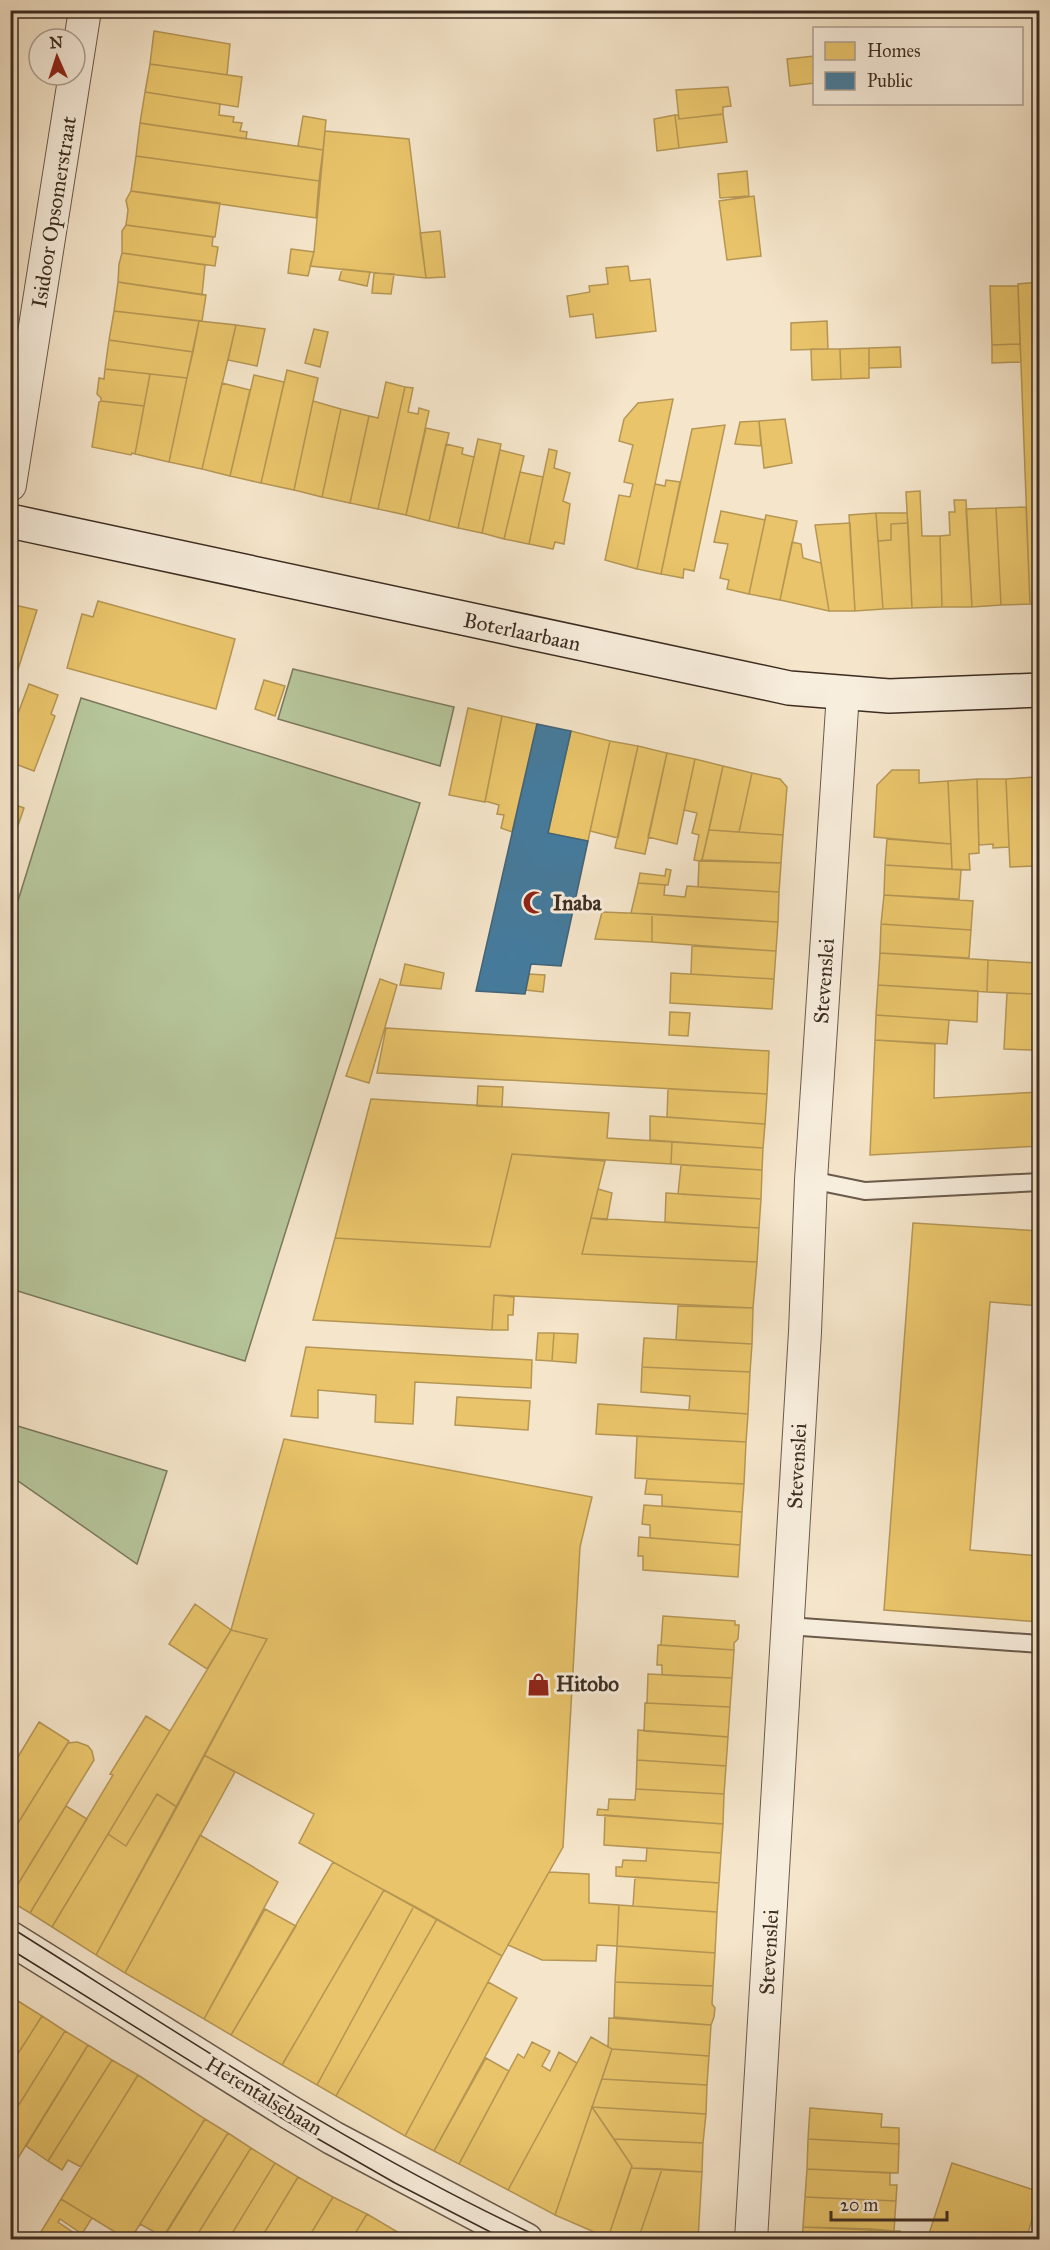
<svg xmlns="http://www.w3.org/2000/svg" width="1050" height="2250" viewBox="0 0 1050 2250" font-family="'IM FELL Great Primer',serif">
<rect width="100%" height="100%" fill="#f5e5ca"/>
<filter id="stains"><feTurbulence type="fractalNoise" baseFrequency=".00333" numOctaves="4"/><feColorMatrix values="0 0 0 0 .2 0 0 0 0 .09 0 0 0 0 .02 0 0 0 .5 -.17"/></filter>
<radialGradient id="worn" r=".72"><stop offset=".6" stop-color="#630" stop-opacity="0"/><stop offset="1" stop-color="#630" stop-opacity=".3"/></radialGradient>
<path fill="#b7c69b" stroke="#7a795e" stroke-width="1.5" d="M293,669L454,707L440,766L278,719Z
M81,698L420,803L245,1361L11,1289V923Z
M11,1424L167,1471L137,1564L11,1476Z"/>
<path fill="#e9c46a" stroke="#b59654" stroke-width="1.5" d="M154,31L230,44L227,75L150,64Z
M814,56V83L790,86L787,59Z
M150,64L242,77L238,107L145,92Z
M728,87L731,106L723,107V114L679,119L676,90Z
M145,92L220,104L219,115L234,117L233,122L242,123L240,131L247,132L246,139L140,123Z
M723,114L727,142L679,148L675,115H678L679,119Z
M675,115L679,148L657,151L654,119Z
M303,116L326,120L323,150L298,146Z
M140,123L323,150L319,181L136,156Z
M325,131L409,139L426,278L310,266L314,252Z
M136,156L319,181L316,218L131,191Z
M747,171L749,196L720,198L718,174Z
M131,191L220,203L215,237L126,225L128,210L126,200Z
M754,196L761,256L727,260L719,201Z
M126,225L213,237L212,246L218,247L215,266L122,253V231Z
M440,231L445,277L426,278L420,233Z
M291,249L314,252L308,276L288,273Z
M122,253L205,265L202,295L118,282L119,264Z
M628,266L630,281L650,279L656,331L596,338L593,314L570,317L567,296L590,292L589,286L608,284L606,268Z
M342,269L370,272L367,286L339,280Z
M374,273L394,274L391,294L372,293Z
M118,282L206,295L202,321L114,311Z
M1040,282V604H1030L1018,284Z
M990,286H1018L1020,344L992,345Z
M114,311L199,321L193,352L109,340Z
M199,321L236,325L202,469L169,462Z
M827,321L828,349L791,350V323Z
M236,325L265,329L257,366L228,360Z
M314,329L328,332L320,367L305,363Z
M109,340L193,352L187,378L105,369Z
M1020,344L1021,362L992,363V345Z
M900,347L901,367L869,368V348Z
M869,348V378L841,379L840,349Z
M811,349H840L841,379L812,380Z
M105,369L150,374L144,406L101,401V398L97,394L99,378L104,379Z
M287,370L318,378L294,490L261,483Z
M150,374L187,378L169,462L135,454Z
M254,375L284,382L261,483L230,476Z
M386,382L405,387L378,509L350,503L369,416L378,418Z
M222,383L250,390L230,476L202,469Z
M405,387L413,388L408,412L418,414L419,408L429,411L406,515L378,509Z
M673,399L637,569L605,560L619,495L630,497L633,484L624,482L633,445L619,441L624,419L638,403Z
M101,401L144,406L135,454L132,453L131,455L92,447L99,402Z
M313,401L341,409L322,497L294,490Z
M341,409L369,416L350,503L322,497Z
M785,419L792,463L764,468L759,421Z
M759,421L761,446L735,444L740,422Z
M725,425L694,571L684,569L683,578L661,574L692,429Z
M426,428L449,433L429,521L406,515Z
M478,439L501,444L482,533L458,528Z
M446,444L463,448L462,454L474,457L458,528L429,521Z
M549,449L557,451L554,468L570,473L563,501L570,504L564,544L555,542L553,549L529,544Z
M500,450L524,456L504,539L482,533Z
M520,472L543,477L529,544L504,539Z
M666,480L680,482L661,574L637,569L655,484L665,486Z
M920,491L922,536H940L942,607L912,608L906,492Z
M954,500H966L972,607H942L940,536L950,535L949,512H955Z
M1026,507L1030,604L1001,605L996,508Z
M996,508L1001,605L972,607L966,509Z
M721,511L765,520L749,594L727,589L729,580L720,578L728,544L714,542Z
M876,513L883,609L855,611L849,515Z
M876,513H907L908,523L891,524V540L878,541Z
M766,515L797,521L780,600L749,594Z
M850,523L855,611H829L815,525Z
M908,523L912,608L883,609L878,541L891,540V524Z
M792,542L801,544L803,558L821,563L829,611L780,600Z
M98,601L235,639L216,709L67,668L82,614L93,617Z
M10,604L37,610L13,685H10Z
M264,680L285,686L275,716L255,709Z
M29,684L58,695L51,714L55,716L34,771L10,762V735Z
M468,708L502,716L485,802L449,795Z
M502,716L537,724L512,832L501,828L504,815L497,814L499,805L485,801Z
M571,731L610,741L588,841L548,833Z
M610,741L638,746L618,838L590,831Z
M638,746L667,753L645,854L615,848Z
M667,753L695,759L677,844L648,837Z
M695,759L723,766L702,860L699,861L694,860L699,835L692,833L697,813L684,810Z
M723,766L752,773L739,832L709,830Z
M892,770H919V783L948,781L951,844L874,837L877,785Z
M752,773L780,779L787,787L783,835L739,832Z
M1035,777L1036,866L1010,867L1006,779Z
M1035,777H1040V848H1036Z
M977,779L979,853L969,854L970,870L952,869L948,781Z
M977,779H1006L1009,847L993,848V844L979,845Z
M10,803L24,808L10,849Z
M709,830L783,835L781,863L702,860Z
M887,839L951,844L952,869L885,865Z
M699,861L781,863L779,892L698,887Z
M885,865L961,870L959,899L884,895Z
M666,869L671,870L668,885L638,883L640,873L665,876Z
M638,883L665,885L664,895L685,897L687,886L779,892L778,922L631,913Z
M884,895L973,901L971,930L881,924Z
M602,912L652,914V942L595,939Z
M652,914L778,922L776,951L652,942Z
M881,924L971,930L969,958L880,953Z
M692,946L776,951L774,979L691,974Z
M880,953L988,960L987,992L878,985Z
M988,960L1037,963L1034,994L987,992Z
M405,964L444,973L441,989L400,985Z
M671,973L774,979L772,1009L670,1003Z
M529,974L545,975L543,992L526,990Z
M380,979L397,985L369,1083L346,1076Z
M878,985L978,991L977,1022L876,1015Z
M1007,993L1034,994L1032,1050L1004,1049Z
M670,1012L690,1013L688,1036L669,1035Z
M876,1015L949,1020L947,1044L875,1040Z
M386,1028L769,1051L767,1094L377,1073Z
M875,1040L935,1044L934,1098L1040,1092V1146L870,1155Z
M478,1086L503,1087L502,1107L477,1106Z
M668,1089L767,1094L765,1124L667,1117Z
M371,1099L609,1113L607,1138L672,1142L671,1164L512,1154L490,1247L335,1238Z
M650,1116L765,1124L763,1148L650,1140Z
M672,1142L763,1148L762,1170L671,1164Z
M512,1154L605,1161L582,1254L757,1262L753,1308L494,1295L492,1330L313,1320L335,1238L490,1247Z
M681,1165L762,1170L761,1199L678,1194Z
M598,1189L612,1193L607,1220L591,1218Z
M666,1193L761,1199L759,1228L665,1222Z
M591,1218L759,1228L757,1262L582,1254Z
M913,1223L1040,1231V1306L990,1302L970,1550L1040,1556V1622L884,1610Z
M494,1295L514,1297L513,1315H508V1330H492Z
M678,1306L753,1308L752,1344L676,1340Z
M538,1333H554L552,1361L536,1360Z
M554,1333L578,1334L576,1363L552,1361Z
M644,1338L752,1344L750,1372L642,1367Z
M306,1347L532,1360L531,1388L415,1382L413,1424L375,1422L376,1395L318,1390V1418L291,1416Z
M642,1367L750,1372L748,1414L689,1410L690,1396L641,1392Z
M457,1397L530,1401L528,1430L455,1425Z
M598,1404L748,1414L746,1442L596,1434Z
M637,1436L746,1442L744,1484L635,1478Z
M284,1439L592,1497L580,1547L563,1847L502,1956L299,1843L314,1814L204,1755L267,1639L231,1630Z
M647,1479L744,1484L742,1512L662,1506V1495L645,1494Z
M644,1505L742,1512L740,1545L650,1538V1525L642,1524Z
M639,1537L740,1545L738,1577L643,1570V1556H638Z
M195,1604L231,1630L207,1669L169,1644Z
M663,1616L735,1621V1625H739L738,1639L734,1643V1650L661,1645Z
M231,1630L267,1639L177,1807L157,1794L126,1846L108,1834Z
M658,1645L734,1650L732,1678L662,1675V1665H657Z
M648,1674L732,1678L730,1707L647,1703Z
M645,1703L730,1707L728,1737L644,1731Z
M146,1716L170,1731L52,1927L30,1913L113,1775L110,1774Z
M39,1722L69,1741L10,1836V1770Z
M638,1730L728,1737L726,1766L637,1760Z
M77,1742L88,1746L92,1751L94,1760L10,1897V1836L68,1743Z
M204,1755L235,1772L125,1973L96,1955Z
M637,1760L726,1766L724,1794L636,1789Z
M636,1789L724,1794L723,1824L597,1815L598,1809L608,1810L609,1799L635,1800Z
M157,1794L177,1807L96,1955L52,1927L108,1834L126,1846Z
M66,1806L87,1819L30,1913L10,1901V1897Z
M605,1815L723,1824L721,1853L604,1845Z
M200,1835L278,1882L204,2019L125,1973Z
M647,1848L721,1853L719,1883L616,1876V1867H622L623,1860L646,1861Z
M333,1862L384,1890L282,2065L231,2035Z
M549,1872L589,1874V1903L619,1905L617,1946L597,1945L596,1961L542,1960L508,1945Z
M635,1877L719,1883L717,1912L633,1906Z
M384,1890L414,1906L317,2085L282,2065Z
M619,1905L717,1912L715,1953L617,1946Z
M414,1906L437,1919L336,2096L317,2085Z
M265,1909L296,1926L231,2035L204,2019Z
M437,1919L502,1956L405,2136L336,2096Z
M617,1946L715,1953L713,1986L615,1982Z
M488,1982L517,1998L434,2151L405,2136Z
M615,1982L713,1986L712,2004L715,2008L714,2017L711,2025L614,2017Z
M18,2001L42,2016L10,2066V2013Z
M42,2016L65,2031L10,2119V2066Z
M609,2018L711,2025L709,2056L612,2049L608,2047Z
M65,2031L88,2045L10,2171V2119Z
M591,2037L612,2049L555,2215L508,2190Z
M532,2042L550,2051L542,2066L550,2071L559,2052L577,2063L508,2190L459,2164L518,2054L524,2058Z
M88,2045L112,2060L48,2161L26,2146Z
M612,2049L709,2056L707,2085L602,2079Z
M486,2058L509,2071L459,2164L434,2151Z
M112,2060L138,2075L81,2167L68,2160L62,2170L48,2161Z
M138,2075L205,2119L140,2224L130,2240H128L61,2199Z
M602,2079L707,2085L706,2114L592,2107Z
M592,2107L632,2166L608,2238L555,2215Z
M592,2107L706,2114L703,2143L614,2139Z
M810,2108L882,2114L881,2127L899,2128V2144L808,2139Z
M205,2119L228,2133L163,2237L140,2224Z
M228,2133L251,2148L194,2240H162Z
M614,2139L703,2143L702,2172L631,2168L632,2166Z
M808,2139L899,2144L898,2173L807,2169Z
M251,2148L275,2163L228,2240H194Z
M275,2163L298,2177L260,2240H228Z
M952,2163L1040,2192L1026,2240H927Z
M631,2168L662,2169L638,2240H611L608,2238Z
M662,2169L702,2172L698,2240H638Z
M807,2169L890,2173V2185H897L896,2201L805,2197Z
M298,2177L333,2197L307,2240H260Z
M333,2197L367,2214L351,2240H307Z
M805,2197L896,2201L894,2231L803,2227Z
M61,2199L92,2218L82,2234L60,2219L58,2222L77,2235L74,2239L36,2240Z
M367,2214L401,2234L398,2240H351Z
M803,2227L871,2229L867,2240H802Z
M871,2229L894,2231H900L897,2240H867Z"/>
<path fill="#457b9d" stroke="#426378" stroke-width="1.5" d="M537,724L571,731L548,833L588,841L561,966L531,964L525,994L476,991Z"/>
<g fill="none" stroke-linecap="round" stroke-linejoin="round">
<defs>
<path id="service" d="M811,1180L865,1191L1040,1182
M788,1626L1040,1644"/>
<path id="minor" d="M10,485L85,10
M751,2240L805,1332L811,1180L843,693"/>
<path id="tertiary" d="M10,1938L289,2112L333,2138L526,2240"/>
<path id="secondary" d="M10,521L789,688L889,696L1040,690"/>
</defs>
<use href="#service" stroke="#6a5a4b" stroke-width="20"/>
<use href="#minor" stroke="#6a5a4b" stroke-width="34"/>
<use href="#tertiary" stroke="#6a5a4b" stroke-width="36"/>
<use href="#secondary" stroke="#3c2c21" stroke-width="36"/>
<use href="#service" stroke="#f8eedd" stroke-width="16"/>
<use href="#minor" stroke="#f8eedd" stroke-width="32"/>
<use href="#tertiary" stroke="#f8eedd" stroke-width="33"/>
<use href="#secondary" stroke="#f8eedd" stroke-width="33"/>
<path stroke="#3c2c21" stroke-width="1.5" d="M10,1927C185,2037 358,2154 546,2240
M10,1949L285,2120L395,2183L506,2240"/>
</g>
<defs>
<symbol id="mosque-bare" viewBox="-9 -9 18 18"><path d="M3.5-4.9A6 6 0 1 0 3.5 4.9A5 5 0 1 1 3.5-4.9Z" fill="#8f2418" stroke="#f8eedd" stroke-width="2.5" paint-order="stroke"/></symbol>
<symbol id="shop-bare" viewBox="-9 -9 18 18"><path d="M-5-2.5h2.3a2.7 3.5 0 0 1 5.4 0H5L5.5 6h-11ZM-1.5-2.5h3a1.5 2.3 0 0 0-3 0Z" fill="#8f2418" stroke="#f8eedd" stroke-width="2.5" paint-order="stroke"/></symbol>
</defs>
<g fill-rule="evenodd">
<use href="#mosque-bare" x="518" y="886" width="33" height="33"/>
<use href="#shop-bare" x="522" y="1668" width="33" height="33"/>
</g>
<g text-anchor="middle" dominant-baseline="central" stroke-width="6" stroke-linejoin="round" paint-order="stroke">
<g font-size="21" fill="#3c2c21" stroke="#f8eedd">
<text transform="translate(54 212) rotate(-81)">Isidoor Opsomerstraat</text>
<text transform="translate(522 632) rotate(12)">Boterlaarbaan</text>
<text transform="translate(824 981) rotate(-86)">Stevenslei</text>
<text transform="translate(797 1466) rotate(-87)">Stevenslei</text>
<text transform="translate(769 1952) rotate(-87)">Stevenslei</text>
<text transform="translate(264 2096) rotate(31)">Herentalsebaan</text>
</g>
<g font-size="21" font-weight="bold" fill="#3c2c21" stroke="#f8eedd" text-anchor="start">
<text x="553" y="903">Inaba</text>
<text x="556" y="1684">Hitobo</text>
</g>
</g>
<rect width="1050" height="2250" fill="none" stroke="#f5e5ca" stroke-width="36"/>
<rect x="12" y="12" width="1026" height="2226" fill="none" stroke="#3c2c21" stroke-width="3"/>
<rect x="18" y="18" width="1014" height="2214" fill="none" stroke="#3c2c21" stroke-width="1.5"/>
<rect x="813" y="27" width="210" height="78" fill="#f8eedd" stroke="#ada092" stroke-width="1.5"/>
<rect x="825" y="42" width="30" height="18" fill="#e9c46a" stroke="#ada092" stroke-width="1.5"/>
<text x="867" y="57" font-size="18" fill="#3c2c21">Homes</text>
<rect x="825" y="72" width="30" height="18" fill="#457b9d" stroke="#ada092" stroke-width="1.5"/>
<text x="867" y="87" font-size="18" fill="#3c2c21">Public</text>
<g transform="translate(57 57) rotate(357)"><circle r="28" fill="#f8eedd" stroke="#ada092" stroke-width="1.5"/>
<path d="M0-4.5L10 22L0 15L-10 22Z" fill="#8f2418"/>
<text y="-9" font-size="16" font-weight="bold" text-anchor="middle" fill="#3c2c21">N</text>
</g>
<path d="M831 2211v9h116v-9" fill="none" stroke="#3c2c21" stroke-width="3"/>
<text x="840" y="2211" font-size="18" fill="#3c2c21" stroke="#f8eedd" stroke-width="4.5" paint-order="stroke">20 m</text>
<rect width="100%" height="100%" filter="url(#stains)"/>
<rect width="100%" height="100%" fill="url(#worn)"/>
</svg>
